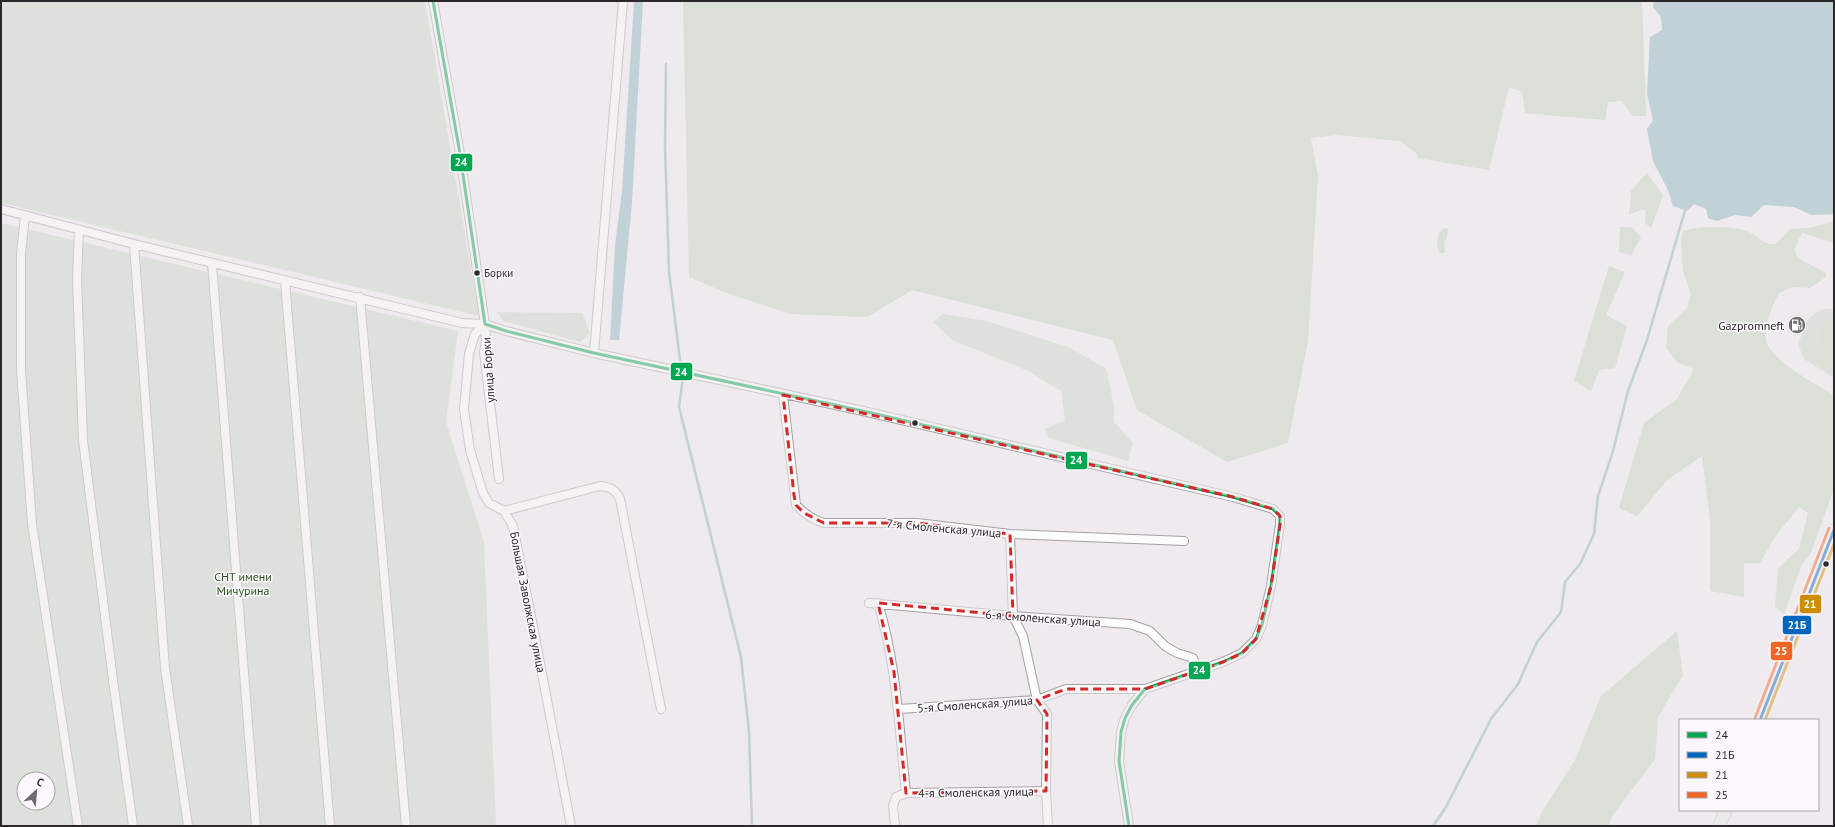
<svg xmlns="http://www.w3.org/2000/svg" width="1835" height="827" viewBox="0 0 1835 827" font-family="'PT Sans',sans-serif">
<rect width="100%" height="100%" fill="#eeeaed"/>
<path fill="#cad8c6" fill-rule="evenodd" d="M1,1H425L479,316L1,203Z
M1,223L458,331L446,422L484,542L496,826H1ZM24,779H48V803H24Z
M1822,309H1834V378L1804,359L1798,344L1807,321L1814,314Z
M497,312L582,313L590,333L580,342L503,321Z
M943,314L987,321L1068,347L1106,368L1114,406V422L1133,443L1128,461L1049,438L1045,429L1065,420L1061,391L1026,370L952,340L933,322Z"/>
<path fill="#c1d2bd" d="M683,1H1642L1646,116H1633L1622,101L1608,102L1605,120L1525,113L1522,92L1509,87L1489,170L1418,158L1416,153L1400,141L1337,135L1311,138L1318,176L1308,341L1288,443L1227,462L1137,410L1113,340L912,290L867,317L791,314L729,294L689,277Z
M1647,173L1663,195L1651,228L1645,223L1646,210L1642,209L1629,215L1631,191Z
M1834,221V243L1802,233L1794,249L1798,258L1826,273V277L1810,288L1792,287L1779,293C1772,307 1764,324 1766,340C1769,359 1817,385 1834,395V488L1811,553L1802,564L1784,614L1775,607L1778,568L1799,549L1808,513L1799,507L1777,534L1760,563H1744V597L1710,591V519L1702,456L1667,480L1637,516L1619,508L1644,423L1677,399L1694,369L1677,362L1666,347L1668,326L1687,308L1691,294L1683,271L1681,239L1683,231C1700,226 1736,225 1751,233C1762,239 1761,244 1776,244L1790,229L1810,228Z
M1620,227H1632L1641,238L1631,255L1619,252Z
M1444,228L1448,229L1447,238L1444,242L1445,250L1444,253H1440C1435,246 1436,233 1444,228Z
M1609,266L1625,272L1606,315L1627,326L1615,368L1599,370L1591,391L1574,381Z
M1834,316V375L1815,363L1816,345L1828,318Z
M1677,631L1683,675L1658,717L1655,759L1612,816L1609,826H1536L1542,812L1575,760L1601,696Z"/>
<path fill="#88b5bd" d="M634,1H643L632,203L619,340H610L615,245L622,192Z
M1654,1H1834V214L1811,215L1794,207L1764,205L1751,217L1735,215L1717,221L1708,218L1706,209L1694,204L1687,211L1673,206L1668,190L1653,161L1647,129L1653,120L1647,94L1650,37L1662,30L1661,17L1653,7Z"/>
<g fill="none" stroke-linecap="round" stroke-linejoin="round">
<path stroke="#88b5bd" stroke-width="2.5" d="M666,64L665,147L669,271L680,360
M683,377L679,407L741,657L749,732L752,826
M1433,826L1446,807L1491,719L1518,684L1537,642L1561,612L1565,582L1580,564L1594,534L1598,496L1613,451L1628,391L1647,340L1686,207"/>
<defs>
<path id="street" d="M433,1L459,148L485,324L486,341L484,352L499,479
M1,209L134,244L462,323L485,324L506,331L594,353L863,411L1233,497L1273,509L1280,516V524L1271,586L1262,625L1256,639L1242,653L1223,662L1145,689L1132,705L1125,718L1121,732L1119,761L1129,826
M25,216L21,254V370L32,524L78,826
M79,230L77,279L83,440L113,680L133,826
M134,244L165,668L188,826
M212,263L256,826
M285,281L330,826
M360,297L406,826
M485,324L475,334L469,354L464,409L470,450L483,493L489,503L504,511L513,526L531,616L571,826
M594,353L623,1
M783,395L796,505C804,513 813,520 824,523H917L1010,534L1184,541
M504,511L600,486C610,487 615,489 620,499L661,709
M1010,534L1013,616L1023,636L1037,700L1047,714L1046,791L1048,826
M869,603L1013,616L1130,624L1150,631L1165,646L1177,653L1193,658L1197,671
M878,603C897,665 899,729 906,793L896,797L893,806L895,826
M899,709L1037,700L1066,689H1145
M906,793L1046,791"/>
<path id="primary" d="M1760,720L1834,530
M1719,826L1726,810"/>
</defs>
<use href="#street" stroke="#a4a1a3" stroke-width="10"/>
<use href="#primary" stroke="#cac9ca" stroke-width="14"/>
<use href="#street" stroke="#fcfcfc" stroke-width="8"/>
<use href="#primary" stroke="#e3e8df" stroke-width="12"/>
<defs>
<path id="bus-1" d="M433,1L459,148L485,324
M485,324L506,331L594,353L863,411L1233,497L1273,509L1280,516V524L1271,586L1262,625L1256,639L1242,653L1223,662L1145,689L1132,705L1125,718L1121,732L1119,761L1129,826"/>
<path id="bus-2" d="M1760,720L1834,530"/>
<path id="bus-3" d="M1765,720L1834,544"/>
<path id="bus-4" d="M1755,718L1829,528"/>
</defs>
<use href="#bus-1" stroke="#fcf7fc" stroke-width="6"/>
<use href="#bus-2" stroke="#fcf7fc" stroke-width="6"/>
<use href="#bus-3" stroke="#fcf7fc" stroke-width="6"/>
<use href="#bus-4" stroke="#fcf7fc" stroke-width="6"/>
<use href="#bus-1" stroke="#00a651" stroke-width="3"/>
<use href="#bus-2" stroke="#0065bd" stroke-width="3"/>
<use href="#bus-3" stroke="#ce8d08" stroke-width="3"/>
<use href="#bus-4" stroke="#f26522" stroke-width="3"/>
</g>
<path d="M0 0H1835V827H0ZM783,395L1233,497L1273,509L1280,516V524L1271,586L1256,639L1242,653L1223,662L1145,689H1066L1037,700L1047,714L1046,791L906,793L894,672L878,603L1013,616L1010,534L917,523H824L804,513L796,505L794,495Z" fill="#eeeaed" fill-opacity=".55" fill-rule="evenodd"/>
<path fill="none" stroke="#d62828" stroke-width="3" stroke-dasharray="8 5" stroke-linejoin="round" d="M783,395L1233,497L1273,509L1280,516V524L1271,586L1256,639L1242,653L1223,662L1145,689H1066L1037,700L1047,714L1046,791L906,793L894,672L878,603L1013,616L1010,534L917,523H824L804,513L796,505L794,495Z"/>
<defs>
<symbol id="fuel-disc" viewBox="-11 -11 22 22"><circle r="9.5" fill="#6f6c6e" stroke="#fcf7fc"/><path d="M-5.5-6h7V0h2V4h1.3V-2.5L3-4.5l.8-.8L6-3V5H2.5V1h-1V6h-7ZM-4.2-4.7v3.2H.2V-4.7Z" fill="#fff"/></symbol>
</defs>
<g fill-rule="evenodd">
<use href="#fuel-disc" x="1787" y="315" width="20" height="20"/>
</g>
<g fill="#2a282a" stroke="#fcf7fc" stroke-width="1.5">
<circle cx="477" cy="273" r="3.5"/>
<circle cx="915" cy="423" r="3.5"/>
<circle cx="1826" cy="564" r="3.5"/>
</g>
<g text-anchor="middle" dominant-baseline="central" stroke-width="3" stroke-linejoin="round" paint-order="stroke">
<g font-size="11" fill="#2a282a" stroke="#fcf7fc" text-anchor="start">
<text x="484" y="273">Борки</text>
</g>
<g font-size="12" fill="#2a282a" stroke="#fcf7fc" text-anchor="end">
<text x="1784" y="325">Gazpromneft</text>
</g>
<g font-size="12" fill="#2a282a" stroke="#fcf7fc">
<text transform="translate(488 370) rotate(-94)">улица Борки</text>
<text transform="translate(944 528) rotate(5)">7-я Смоленская улица</text>
<text transform="translate(528 602) rotate(79)">Большая Заволжская улица</text>
<text transform="translate(1043 618) rotate(4)">6-я Смоленская улица</text>
<text transform="translate(975 704) rotate(-4)">5-я Смоленская улица</text>
<text transform="translate(976 792) rotate(-1)">4-я Смоленская улица</text>
</g>
<g font-size="12" fill="#27561e" stroke="#fcf7fc">
<text x="243" y="576">СНТ имени<tspan x="243" dy="14">Мичурина</tspan></text>
</g>
</g>
<g stroke="#fcf7fc" stroke-width="1.5">
<rect x="450" y="153" width="23" height="19" rx="4" fill="#00a651"/>
<rect x="670" y="362" width="23" height="19" rx="4" fill="#00a651"/>
<rect x="1065" y="451" width="23" height="19" rx="4" fill="#00a651"/>
<rect x="1799" y="594" width="23" height="20" rx="4" fill="#ce8d08"/>
<rect x="1782" y="615" width="30" height="20" rx="4" fill="#0065bd"/>
<rect x="1770" y="641" width="23" height="20" rx="4" fill="#f26522"/>
<rect x="1188" y="661" width="23" height="19" rx="4" fill="#00a651"/>
</g>
<g font-size="11" text-anchor="middle" font-weight="bold" fill="#fff">
<text x="461" y="166">24</text>
<text x="681" y="376">24</text>
<text x="1076" y="464">24</text>
<text x="1810" y="608">21</text>
<text x="1797" y="629">21Б</text>
<text x="1781" y="655">25</text>
<text x="1199" y="674">24</text>
</g>
<rect width="1835" height="827" fill="none" stroke="#2a282a" stroke-width="4"/>
<rect x="1679" y="719" width="140" height="92" fill="#fcf7fc" stroke="#a8a4a8"/>
<rect x="1687" y="732" width="20" height="6" fill="#00a651" stroke="#a8a4a8"/>
<text x="1715" y="739" font-size="12" fill="#2a282a">24</text>
<rect x="1687" y="752" width="20" height="6" fill="#0065bd" stroke="#a8a4a8"/>
<text x="1715" y="759" font-size="12" fill="#2a282a">21Б</text>
<rect x="1687" y="772" width="20" height="6" fill="#ce8d08" stroke="#a8a4a8"/>
<text x="1715" y="779" font-size="12" fill="#2a282a">21</text>
<rect x="1687" y="792" width="20" height="6" fill="#f26522" stroke="#a8a4a8"/>
<text x="1715" y="799" font-size="12" fill="#2a282a">25</text>
<g transform="translate(36 791) rotate(26)"><circle r="19" fill="#fcf7fc" stroke="#a8a4a8"/>
<path d="M0-3L7 15L0 10L-7 15Z" fill="#6f6c6e"/>
<text y="-6" font-size="11" font-weight="bold" text-anchor="middle" fill="#2a282a">С</text>
</g>
</svg>
